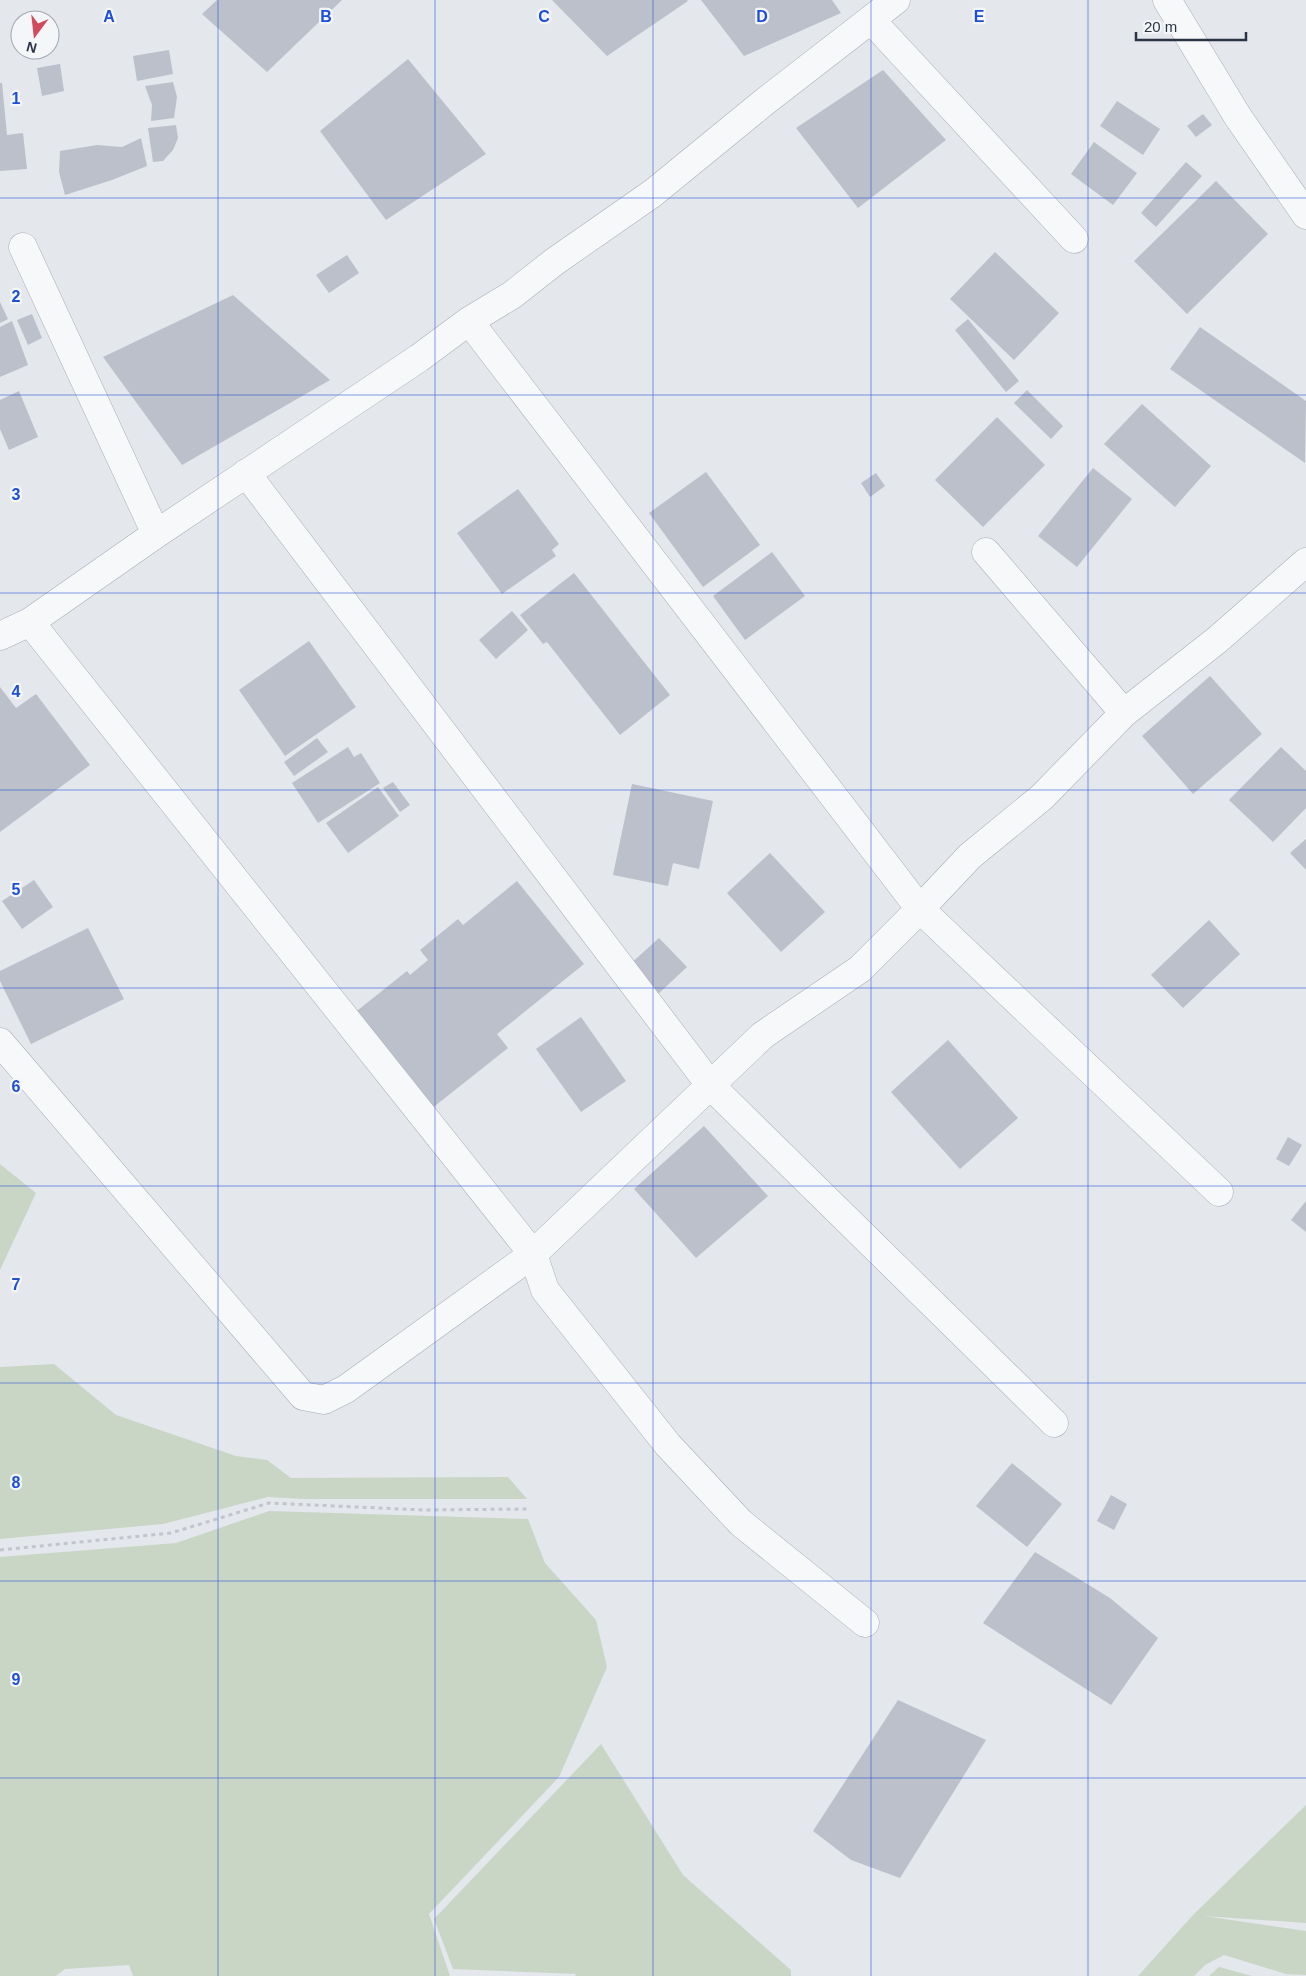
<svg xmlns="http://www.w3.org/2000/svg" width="1306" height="1976" viewBox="0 0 1306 1976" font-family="Arial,sans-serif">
<rect width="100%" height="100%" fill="#e4e7ec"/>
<path fill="#c9d6c5" d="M0,1164L36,1193L0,1270Z
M54,1364L116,1415L236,1456L267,1460L291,1478L508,1477L527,1499H304L268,1497L163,1524L0,1539V1367Z
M269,1511L528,1519L545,1563L596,1620L607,1667L559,1777L429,1914L450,1976H133L129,1965L65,1969L56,1976H0V1557L176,1543Z
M601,1744L683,1875L791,1970V1976H575L576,1974L453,1969L434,1919Z
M1306,1805V1923L1204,1916L1306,1931V1975L1286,1974L1224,1955L1205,1965L1194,1976H1138L1193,1915Z
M1219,1967L1252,1976H1209Z"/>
<path fill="#bbc0ca" d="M217,0H342L267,72L202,14Z
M552,0H687L688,1L607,56Z
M701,0H832L841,13L744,56Z
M169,50L173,74L137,81L133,56Z
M408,59L486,154L386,220L320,131Z
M60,64L64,91L42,96L37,68Z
M883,70L946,140L858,208L796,128Z
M173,82L177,97L174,118L151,121L152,105L145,86Z
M0,83H2L7,135L23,133L27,169L0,171Z
M1117,101L1160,129L1143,155L1100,126Z
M1203,114L1212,125L1196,137L1187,126Z
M176,125L178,138L173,150L163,161L153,162L148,128Z
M141,138L147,166L112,180L65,195L59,172L60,151L97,145L122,147Z
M1094,142L1137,173L1113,205L1071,174Z
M1186,162L1202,176L1156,227L1141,213Z
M1216,181L1268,234L1187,314L1134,261Z
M995,252L1059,313L1014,360L950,299Z
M347,255L359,273L329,293L316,275Z
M233,295L330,380L182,465L103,357Z
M0,302L8,319L0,323Z
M32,314L42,338L28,345L17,320Z
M968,319L1019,381L1006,392L955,330Z
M12,321L28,365L0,377V327Z
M1200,327L1306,401L1305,463L1170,369Z
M1027,390L1063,426L1051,439L1014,403Z
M19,391L38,437L9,450L0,429V400Z
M1142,404L1211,466L1175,507L1104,444Z
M997,417L1045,465L983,527L935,480Z
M1093,468L1132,499L1077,567L1038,536Z
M706,472L760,545L703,587L649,513Z
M876,473L885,486L870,497L861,483Z
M518,489L559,544L552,550L556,556L502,594L457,533Z
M772,552L805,596L745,640L713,596Z
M574,573L670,695L620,735L547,642L543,644L520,615Z
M512,611L528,630L496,659L479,640Z
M309,641L356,707L285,756L239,690Z
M1210,676L1262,734L1193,794L1142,736Z
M0,687L16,708L36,694L90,765L0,832Z
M317,738L328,752L294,776L284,762Z
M348,747L354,757L361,753L380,783L318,823L292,783Z
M1281,747L1306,771V808L1273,842L1229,800Z
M393,782L410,805L400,812L383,788Z
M632,784L713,801L699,869L673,863L668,886L613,875Z
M378,787L399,816L348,853L326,823Z
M1306,839V870L1290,853Z
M770,853L825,912L781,952L727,893Z
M34,880L53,907L22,929L2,901Z
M517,881L584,964L497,1034L508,1048L426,1113L348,1018L407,971L410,975L428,960L420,950L458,919L463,925Z
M1209,920L1240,954L1183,1008L1151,975Z
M88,928L124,999L31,1044L0,981V971Z
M659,938L687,967L656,996L628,966Z
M581,1017L626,1081L581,1112L536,1049Z
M948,1040L1018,1118L960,1169L891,1092Z
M704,1126L768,1196L696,1258L634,1189Z
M1288,1137L1302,1145L1289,1166L1276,1159Z
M1306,1201V1232L1291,1220Z
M1012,1463L1062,1504L1027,1547L976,1506Z
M1111,1495L1127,1504L1114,1530L1097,1521Z
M1035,1552L1110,1598L1158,1638L1111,1705L983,1623Z
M898,1700L986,1740L900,1878L851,1860L813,1831Z"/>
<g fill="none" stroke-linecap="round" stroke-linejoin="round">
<defs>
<path id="minor" d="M1167,0L1238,117L1306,215
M871,20L1074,239
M23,247L156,534
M469,321L920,909L1219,1192
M246,473L711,1086L1054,1423
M986,552L1124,713
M0,636L30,622L156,534L419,358L469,321L512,295L554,262L653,193L763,103L896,0
M0,1042L303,1396L324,1400L346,1389L533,1254L30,622
M865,1623L741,1523L668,1445L545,1290L533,1254L763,1035L860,969L920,909L970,856L1042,797L1124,713L1217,640L1306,562"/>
</defs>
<use href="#minor" stroke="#a9aeb7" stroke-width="29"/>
<path stroke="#c2c5cb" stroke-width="3" stroke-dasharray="4 4" stroke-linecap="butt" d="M0,1550L171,1533L269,1503L423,1510L528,1509"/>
<use href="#minor" stroke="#f7f8fa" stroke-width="28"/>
</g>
<path fill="none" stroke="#1d4ed8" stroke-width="1" stroke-opacity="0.55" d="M218,0V1976M435,0V1976M653,0V1976M871,0V1976M1088,0V1976M0,198H1306M0,395H1306M0,593H1306M0,790H1306M0,988H1306M0,1186H1306M0,1383H1306M0,1581H1306M0,1778H1306"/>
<g font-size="16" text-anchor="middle" font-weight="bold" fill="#1d4ed8" stroke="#f4f6f9" stroke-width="4.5" stroke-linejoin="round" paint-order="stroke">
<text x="109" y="22">A</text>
<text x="326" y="22">B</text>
<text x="544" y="22">C</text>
<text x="762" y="22">D</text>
<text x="979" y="22">E</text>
<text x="16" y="104">1</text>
<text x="16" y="302">2</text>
<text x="16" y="500">3</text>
<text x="16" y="697">4</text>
<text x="16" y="895">5</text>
<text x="16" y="1092">6</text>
<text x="16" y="1290">7</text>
<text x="16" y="1488">8</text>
<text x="16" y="1685">9</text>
</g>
<g transform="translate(35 35) rotate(195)"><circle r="24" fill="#f4f6f9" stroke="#a4a8b1"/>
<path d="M0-4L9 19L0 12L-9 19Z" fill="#d1495b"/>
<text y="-8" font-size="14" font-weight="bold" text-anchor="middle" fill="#2b3445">N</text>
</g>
<path d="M1136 32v8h110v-8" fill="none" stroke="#2b3445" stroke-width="2.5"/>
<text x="1144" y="32" font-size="15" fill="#2b3445" stroke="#f4f6f9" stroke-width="4" paint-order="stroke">20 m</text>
</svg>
